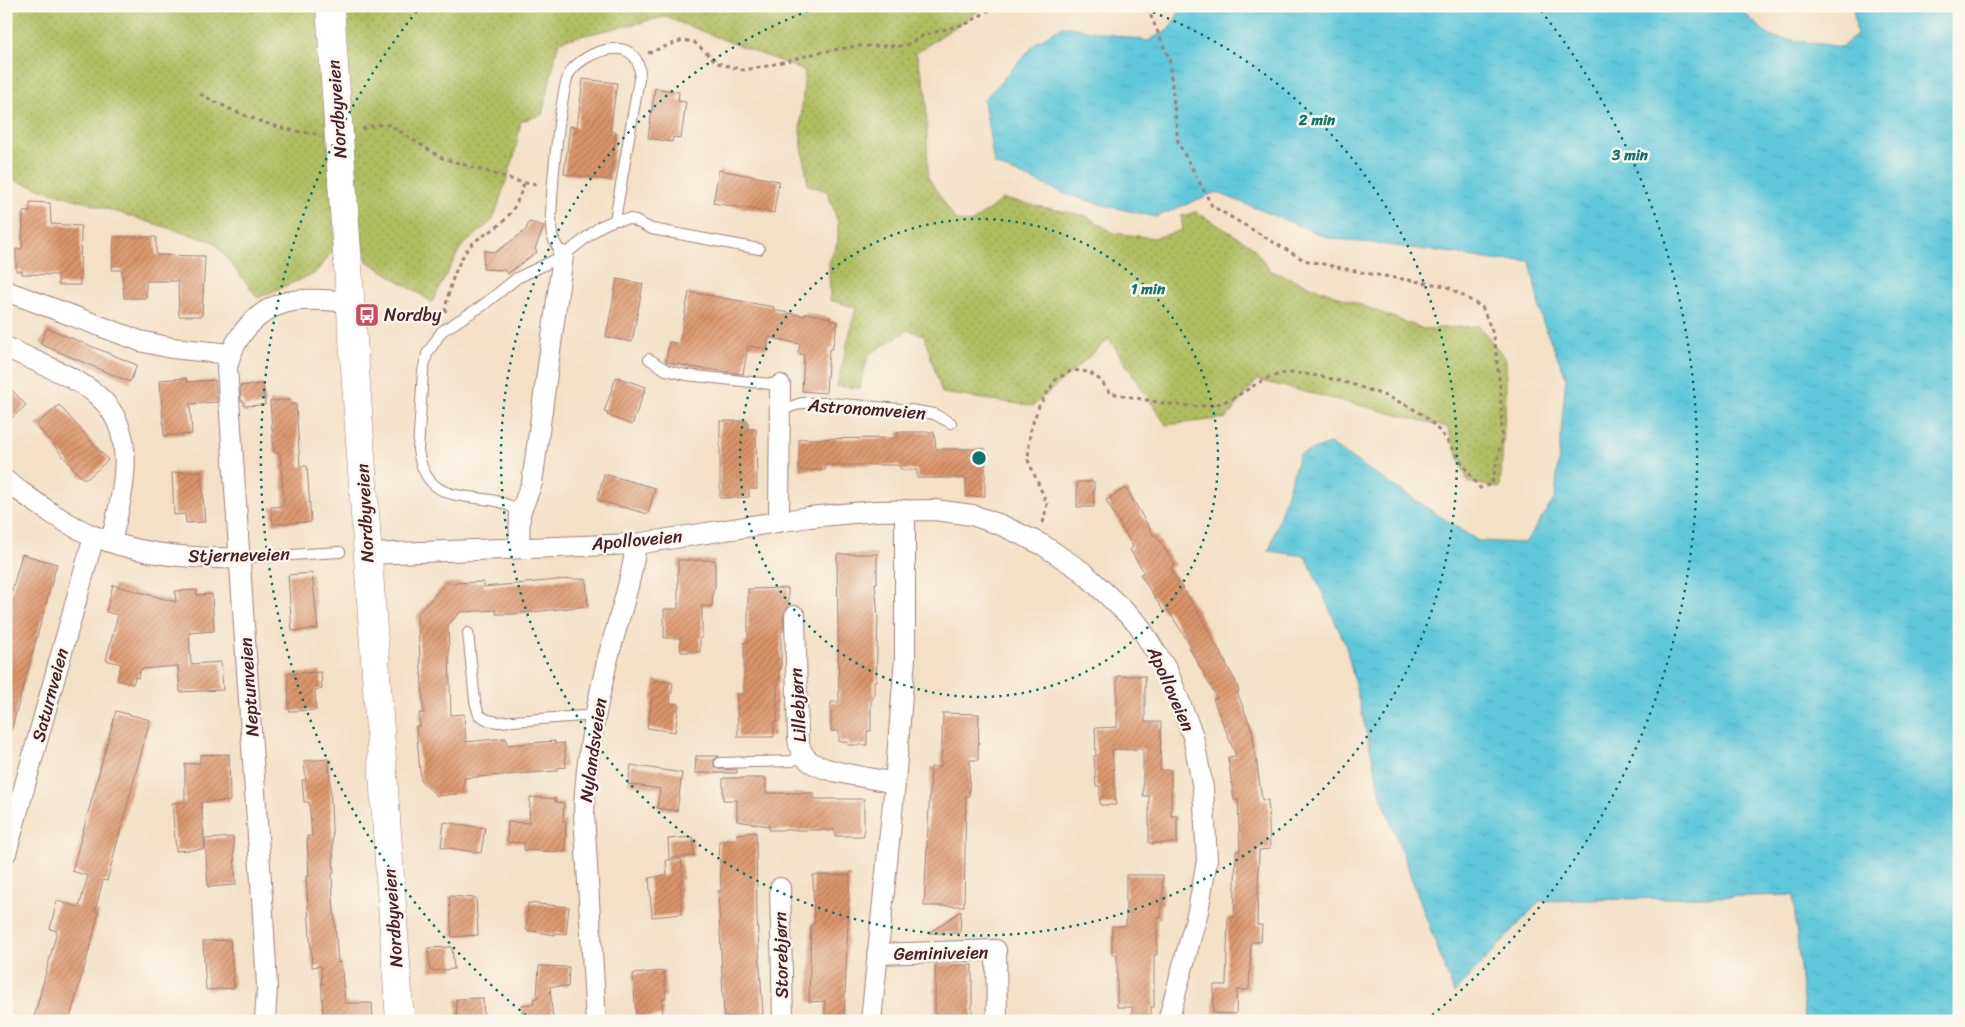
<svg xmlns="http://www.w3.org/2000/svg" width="1965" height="1027" viewBox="0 0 1965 1027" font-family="Sriracha,sans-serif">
<defs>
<pattern id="grass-dots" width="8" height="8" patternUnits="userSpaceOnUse" patternTransform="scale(1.25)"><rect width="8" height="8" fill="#aebd5f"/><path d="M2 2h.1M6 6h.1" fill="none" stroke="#90994f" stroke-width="1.8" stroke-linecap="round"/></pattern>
<pattern id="water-ripples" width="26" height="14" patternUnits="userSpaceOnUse" patternTransform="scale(1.25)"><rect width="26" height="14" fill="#5ec7da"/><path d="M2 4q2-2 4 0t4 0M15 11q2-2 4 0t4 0" fill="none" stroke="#53aabb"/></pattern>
<pattern id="building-hatch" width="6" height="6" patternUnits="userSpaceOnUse" patternTransform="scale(1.25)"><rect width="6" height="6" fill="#db956c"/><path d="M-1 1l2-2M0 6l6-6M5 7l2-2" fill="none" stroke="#b47959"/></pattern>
</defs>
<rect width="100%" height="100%" fill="#fbf7ec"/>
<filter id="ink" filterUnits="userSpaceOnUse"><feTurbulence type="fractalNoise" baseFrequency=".02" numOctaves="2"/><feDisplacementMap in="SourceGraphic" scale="10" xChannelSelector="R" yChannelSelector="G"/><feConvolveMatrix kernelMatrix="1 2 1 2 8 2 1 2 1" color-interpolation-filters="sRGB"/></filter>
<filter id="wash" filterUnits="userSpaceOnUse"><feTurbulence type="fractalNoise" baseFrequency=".0096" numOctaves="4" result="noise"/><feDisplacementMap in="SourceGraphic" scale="20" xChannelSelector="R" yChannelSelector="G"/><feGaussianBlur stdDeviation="1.12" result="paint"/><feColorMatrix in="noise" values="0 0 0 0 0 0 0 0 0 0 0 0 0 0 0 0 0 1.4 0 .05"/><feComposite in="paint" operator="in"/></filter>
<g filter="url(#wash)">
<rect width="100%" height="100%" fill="#f3e0c5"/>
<path fill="url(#grass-dots)" stroke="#7c6e45" d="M6,6H318L335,248L315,273L258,298L214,242L6,178Z
M343,6H986L916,53L926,91L928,177L956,221L971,223L1003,199L1086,216L1114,233L1155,238L1183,230L1181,216L1196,212L1251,245L1271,271L1424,329L1479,326L1506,359V397L1500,488L1468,482L1447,427L1257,380L1227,418L1166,425L1109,339L1033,406L942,393L924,335L908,330L868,355L860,388L837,386L856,308L830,300L829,262L838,241V222L827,191L808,185L800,132L805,71L665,17L559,41L542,115L521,121L514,157L493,220L461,247L432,302L367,261L356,215Z"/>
<path fill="url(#water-ripples)" stroke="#547382" d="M1172,6H1736L1771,37L1841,47L1857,35L1853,6H1959V1021H1805L1793,895L1540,901L1454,993L1382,798L1346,646L1306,556L1269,551L1299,455L1330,444L1478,541L1525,543L1555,498L1566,377L1542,320L1530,261L1491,260L1453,253L1329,238L1216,192L1156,217L1103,205L1066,194L994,164L984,100L1037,42L1063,26L1148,41L1169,29L1179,13Z"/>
<g id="blocks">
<path fill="url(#building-hatch)" d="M583,79L617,83L610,131L616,132L610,180L564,174L570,126L577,127Z
M655,88L679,92L678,101L686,102L681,138L673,137L672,142L648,138Z
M719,170L779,181L774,213L713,203Z
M30,202L50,203L51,224L81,226L80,285H58V275L22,274V271H16V249H22L23,212H30Z
M529,222L544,226L535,249L537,252L507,274L504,270L483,269L484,251L496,252L526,230Z
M114,237H156V255L205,256L202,316H179L178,281H146V298H124L122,270H112Z
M617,279L643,284L632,342L606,337Z
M689,292L774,307L773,310L805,316L806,313L831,318L830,320L838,322L832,349H829L826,393L802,391L804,355L798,353L800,344L769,337L767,349L748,346L743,374L690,367L666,362L669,342L679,344Z
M47,328L137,365L130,382L40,344Z
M616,377L646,387L632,425L607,415L608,413L604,412Z
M186,378L187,382L215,380L217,402L190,404L192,434L164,436L160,380Z
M6,384L26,405L6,423Z
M263,384L265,405L244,406V401H241L240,386Z
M290,400L291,404H296L300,466H307L311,522L273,524L271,507L284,506L280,453H274L270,401Z
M59,405L108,460L88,478H82L36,425Z
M720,421H748V429H756L757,489H749V497L720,498Z
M898,432H934L936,449H985V496L966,497V478H917V470H902L898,465H825V470H799V439L898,438Z
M201,471L205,522L186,523L185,514L174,515L172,473Z
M604,474L655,488L648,514L597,500Z
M1077,482H1094V507H1077Z
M1126,488L1154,536L1156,535L1175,565L1170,568L1197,610L1236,682L1239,691L1237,692L1252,730L1262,800H1268L1270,849L1259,850L1257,925H1262L1261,942H1251L1249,990H1237L1236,1014L1213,1013L1214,985H1226L1228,917H1234L1236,851H1240L1238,800H1234L1228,757L1236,756L1213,699L1217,698L1189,647L1191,646L1168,610L1164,612L1140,574L1144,572L1130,550L1133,547L1106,500Z
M22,554L57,564L11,731L6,730V613Z
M837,554H877V583H875L878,618L876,681H874V696L871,701V731H867V745H848V742H839V731H831V702H839Z
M678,560H715V589H713L712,606H702V638H700V652H681L680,638H664V609H678Z
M312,573L318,629L292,631L288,575Z
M568,579H586L588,606L513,614H496V610L460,612L448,625L451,715L464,714L466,742L506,738L507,745L555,741V744L564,743L566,767L557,768V771L464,778V793L437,796L421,781L416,726H420L419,713H424L417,615L445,583L484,582V587Z
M113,585L176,602L175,591L197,590V595L212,594L214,631L189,633L191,664L221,662L223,690L180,692L178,666L141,669L138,678L135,677L133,684L117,680L121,664L106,660L118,615L106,612Z
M788,588V607L783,616L784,631H781V670H779V684H777V722H774V737H738L737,694H744V642H748V589Z
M321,672L322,689L315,690L316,710L289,711L288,674Z
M1117,676H1145V722H1161L1160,770H1171V816H1177V843H1149V796H1143V749H1112L1116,805H1100V786H1096L1094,756H1096L1095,728L1117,727Z
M655,680L673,683L670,703L679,704L675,732L647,728Z
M116,711L150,720L107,881L103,880L95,911L99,912L92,940L69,1021H33L57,931L50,929L57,901L79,907L88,876L72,871Z
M943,713L979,714L978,760H970L969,796H966L964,906H924L931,767H941Z
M229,754L230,801L201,802L205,849L176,851L172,803L185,802V764L200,763V755Z
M696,756H719L714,760V767L720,770L737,769V773H695Z
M329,759L334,873L332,874L333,898L338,963L341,962L345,1003H372L373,1019L323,1021L321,966L312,967L306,876H309L307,836H312L309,802H304L302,780H306L304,761Z
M631,765L682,773L677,811L657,808L660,789L628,784Z
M723,778H766V793H814V799H864V836H835V830H769V826L737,821V800H723Z
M530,797L556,799L555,802L564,803L563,821H566L565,852L524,850V843L507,842L508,822L529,823Z
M444,822L485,828L481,853L441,847Z
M756,832L757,918L763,1015H760V1021H741V1016L724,1017L718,891H721L719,841L737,840V834Z
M233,837L236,885L208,887L205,839Z
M693,837L694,856L669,858L668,839Z
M681,859L683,880H680L682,914L652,917L649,878L667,875L666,860Z
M813,875H850L844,1021H825V1001L809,1002L811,924H814Z
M1126,875H1163V904H1161V918H1157V955H1154V1007H1151V1021H1132V1007H1117V955H1112V926H1126Z
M449,896L476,898L478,935L452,937Z
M528,903L569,907L566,934L555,933V935L526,930Z
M961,911L960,933H929Z
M230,940L234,988L206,990L203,941Z
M452,947L454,969L430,971L428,948Z
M935,965H972V1021H935Z
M539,966L569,967L568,987L550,986L553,1021H523L522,1005L534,1004L533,999L537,998Z
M664,971L666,998H662L663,1016L636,1018L633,974Z
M483,998L484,1021H457L456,999Z"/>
</g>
</g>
<g filter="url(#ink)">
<use href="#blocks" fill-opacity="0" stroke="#9e8078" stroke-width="1"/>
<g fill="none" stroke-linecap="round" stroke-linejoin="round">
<defs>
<path id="lane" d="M563,256C559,250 554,242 552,235C548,216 560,87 570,72C586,50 637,33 640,73L615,220
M649,359L666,370L686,375L780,385
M781,410L802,403H830L911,410L934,414L951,423
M520,513C487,483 428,518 418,450L423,371L427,354L442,331L482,306L517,278L563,256L601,226L615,220L631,219L652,229L759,249
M240,558L340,552
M468,633L475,701L479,715L488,720L498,722L597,715
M720,763L792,761L804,755"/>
<path id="street" d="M6,291L140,341L172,348L230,354
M6,347C33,361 75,376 97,395C141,432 122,495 111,542
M6,481C34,501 62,523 94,536C139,555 192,559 240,558
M779,522L780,385
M519,547L520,513L532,483L563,256
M367,554L636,544L809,517L876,511L935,510L972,515L1001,525L1043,545L1083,572L1138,624L1167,670L1193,736L1203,788L1207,860L1198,911L1168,1021
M795,616L798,738C799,749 804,759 814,764C833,774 873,778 895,783
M6,853L94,536
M780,888L783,1021
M877,954L996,950L997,1021
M265,1021L267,987L262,897L227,368C233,336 260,306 293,301C312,298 333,301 351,302
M596,1021L584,814C585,764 595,714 606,666C616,625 631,586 636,544
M871,1021L895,783L905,658V510"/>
<path id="primary" d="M330,6L400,1021"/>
</defs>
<use href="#lane" stroke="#9e8078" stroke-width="12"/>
<use href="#street" stroke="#9e8078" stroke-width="22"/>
<use href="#primary" stroke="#9e8078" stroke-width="29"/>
<path stroke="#9e8078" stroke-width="3" stroke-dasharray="4 4" stroke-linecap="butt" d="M648,53L683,40L694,42L718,63L743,70L767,66L821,52L858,46H904L924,35L968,23L996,6
M200,94C238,114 274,130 317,134
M362,129L375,125H390L442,158L524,183L539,184
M445,312C448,291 457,259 472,244C480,236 490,233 498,226C512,215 519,200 524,183
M1043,523L1047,504L1028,460L1030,431L1039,406L1056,379L1073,370L1089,372L1100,380L1110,393C1141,398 1197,414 1226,401C1244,394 1258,380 1277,375C1306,365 1401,397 1424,416C1448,435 1461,465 1480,488L1492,484L1502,438L1501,396L1494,336L1482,307L1446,286L1365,273L1304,260L1212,206L1178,142L1169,58L1150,14L1144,6"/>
<use href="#lane" stroke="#fff" stroke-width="10"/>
<use href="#street" stroke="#fff" stroke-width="20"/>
<use href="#primary" stroke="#fff" stroke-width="28"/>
</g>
</g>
<g fill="none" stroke="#0f766e" stroke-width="2.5" stroke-dasharray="2.5 5">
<circle cx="979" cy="458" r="239"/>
<path d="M1139 7A478 478 0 1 1 819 7"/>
<path d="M532 1020A718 718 0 0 1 417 11M1541 11A718 718 0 0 1 1426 1020"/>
</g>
<defs>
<symbol id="bus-square" viewBox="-11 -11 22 22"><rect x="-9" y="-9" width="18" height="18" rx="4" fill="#d1495b" stroke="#fbf7ec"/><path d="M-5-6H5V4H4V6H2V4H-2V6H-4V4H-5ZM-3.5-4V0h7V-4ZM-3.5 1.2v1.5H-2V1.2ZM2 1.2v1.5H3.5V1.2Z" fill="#fff"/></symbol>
</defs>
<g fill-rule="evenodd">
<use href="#bus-square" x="353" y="301" width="28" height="28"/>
</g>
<g text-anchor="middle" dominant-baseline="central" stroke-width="5" stroke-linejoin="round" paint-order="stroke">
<g font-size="18" fill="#4a1f2b" stroke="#fbf7ec">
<text transform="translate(337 109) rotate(-94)">Nordbyveien</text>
<text transform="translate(867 409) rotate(4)">Astronomveien</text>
<text transform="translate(365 513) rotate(-93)">Nordbyveien</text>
<text transform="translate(637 540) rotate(-5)">Apolloveien</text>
<text transform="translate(239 555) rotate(-1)">Stjerneveien</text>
<text transform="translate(249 687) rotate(-94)">Neptunveien</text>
<text transform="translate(1171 689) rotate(66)">Apolloveien</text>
<text transform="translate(50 695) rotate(-75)">Saturnveien</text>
<text transform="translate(798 705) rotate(-93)">Lillebjørn</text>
<text transform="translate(593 750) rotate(-82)">Nylandsveien</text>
<text transform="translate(393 918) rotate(-94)">Nordbyveien</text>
<text transform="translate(941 953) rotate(-1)">Geminiveien</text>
<text transform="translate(781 955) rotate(-91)">Storebjørn</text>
</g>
<g font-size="18" fill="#4a1f2b" stroke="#fbf7ec" text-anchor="start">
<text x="384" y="315">Nordby</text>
</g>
</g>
<circle cx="979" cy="458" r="8" fill="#0f766e" stroke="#fbf7ec" stroke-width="2.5"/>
<g font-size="15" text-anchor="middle" font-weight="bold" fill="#0f766e" stroke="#fbf7ec" stroke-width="5" stroke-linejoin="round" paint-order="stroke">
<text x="1317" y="125">2 min</text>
<text x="1630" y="160">3 min</text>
<text x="1148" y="294">1 min</text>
</g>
<rect width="1965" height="1027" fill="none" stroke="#fbf7ec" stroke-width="25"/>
</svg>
